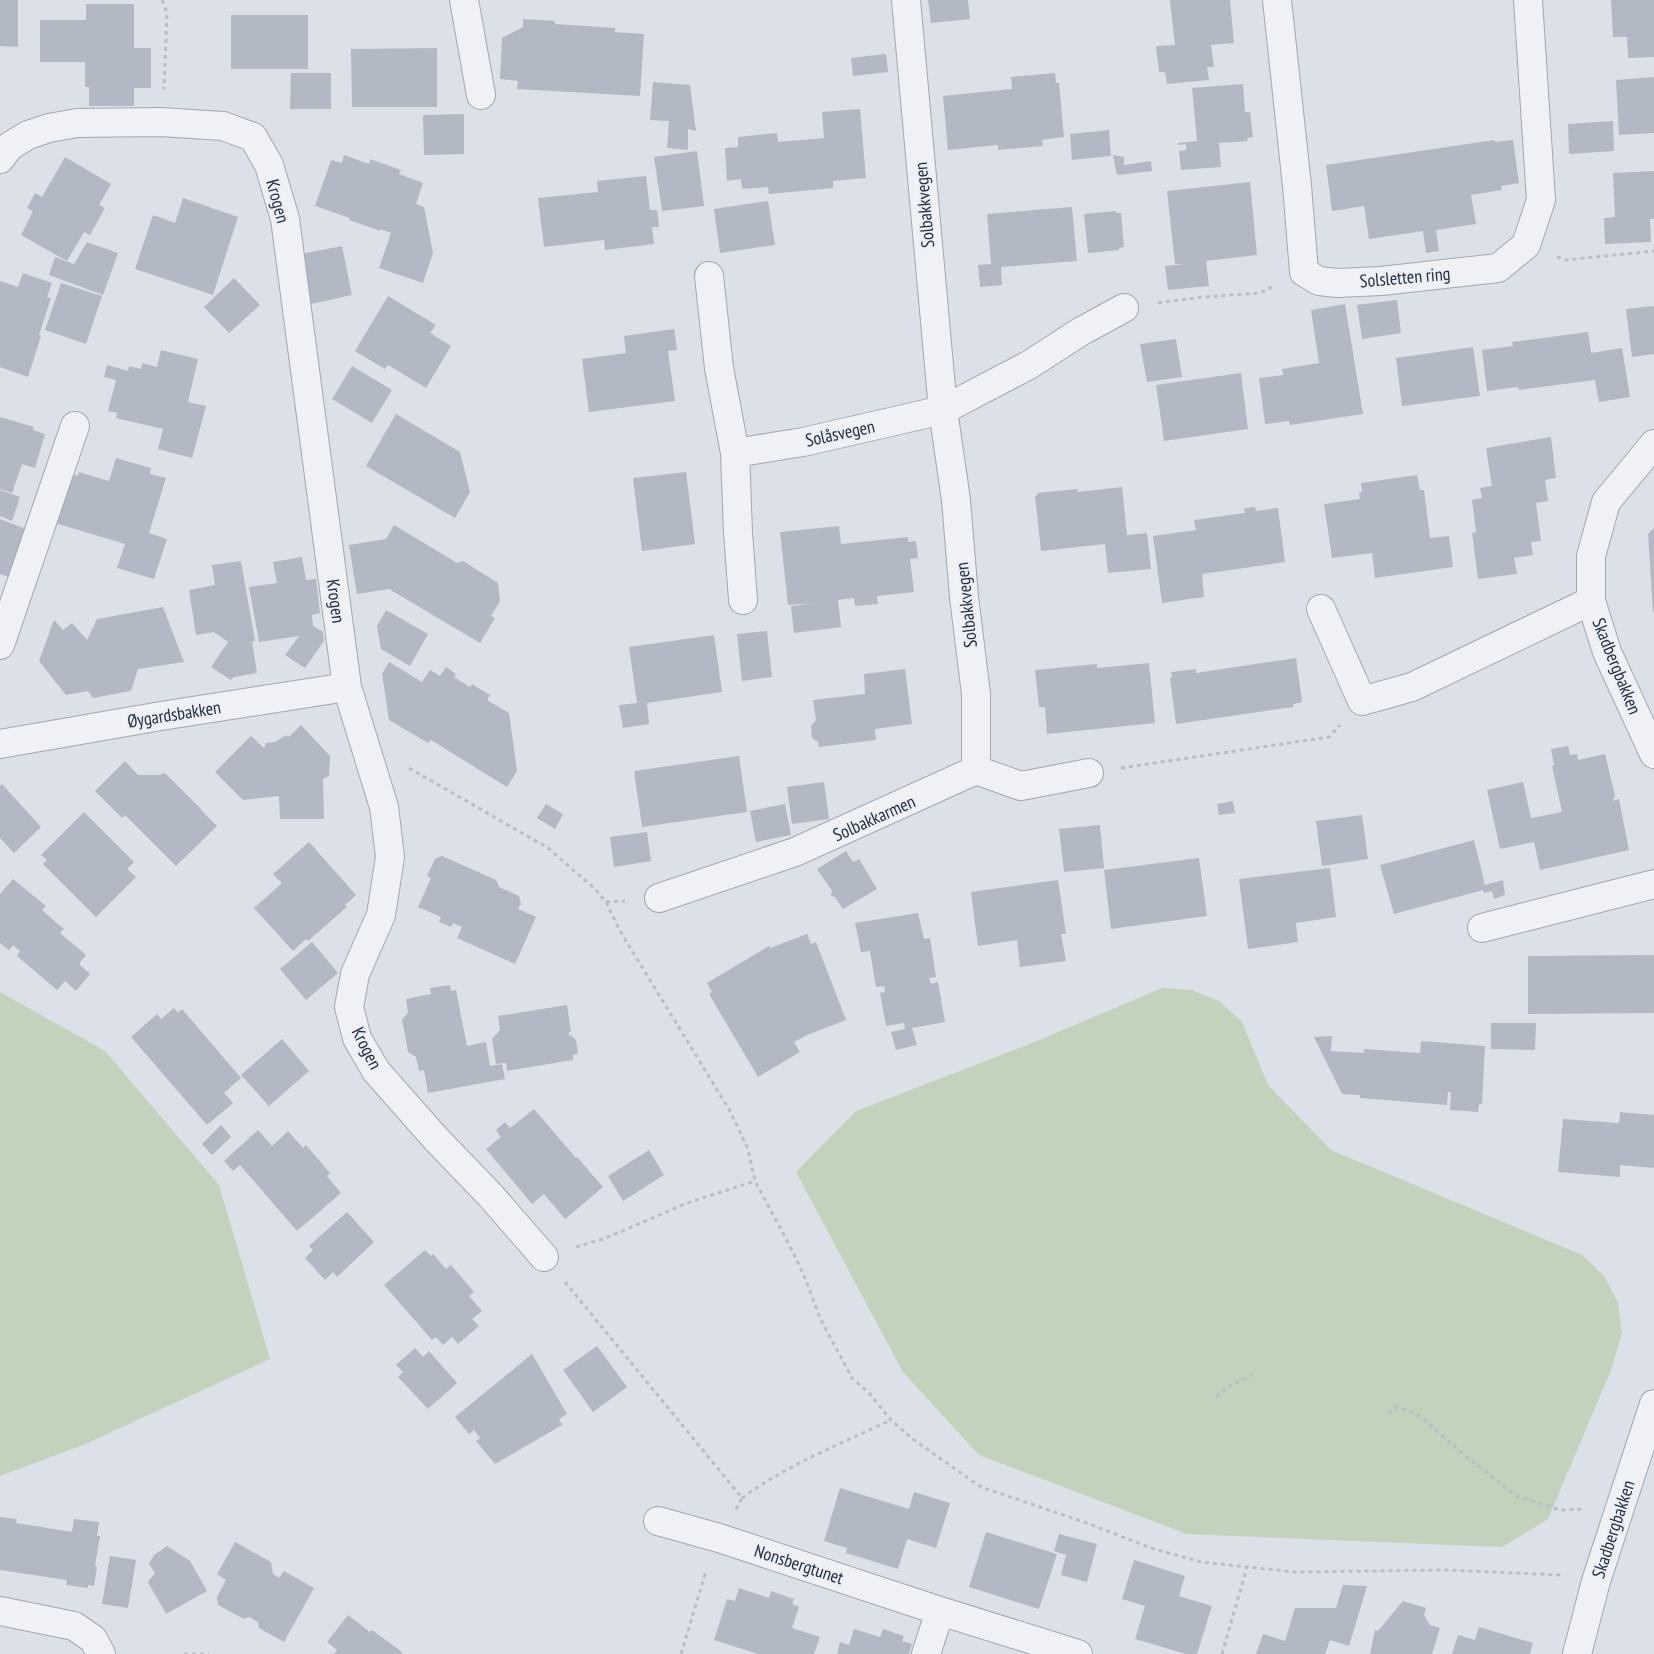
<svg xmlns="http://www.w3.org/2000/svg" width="1654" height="1654" viewBox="0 0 1654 1654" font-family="'PT Sans Narrow',sans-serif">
<rect width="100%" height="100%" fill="#dce0e7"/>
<path fill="#c2d2bc" d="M1162,988L1192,990L1219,1001L1242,1022L1268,1085L1331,1150L1582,1255L1604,1276L1618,1303L1622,1333L1611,1370L1548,1519L1502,1547L1187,1534L979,1455L903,1372L796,1172L856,1111L1030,1044Z
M0,992L105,1051L219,1185L270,1359L83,1445L0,1476Z"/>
<path fill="#b3b9c4" d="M0,0H18V47L0,46Z
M928,0H968L970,19L931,23Z
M1170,0H1230L1234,43L1211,45L1214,67H1207L1209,80L1167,84L1165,72H1159L1156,46L1175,45Z
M1611,0H1654V57L1628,58L1627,37H1613Z
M86,4H134V48H151V88H134V106H89V87H85V62H40V20H86Z
M231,15H308V69H231Z
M523,19L555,21V24L615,28V32L644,34L640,96L517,89L518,81L500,79L502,38L523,27Z
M437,48V107H352L351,49Z
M886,54L888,72L853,76L851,58Z
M291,73H331V109H290Z
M1055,73L1056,83H1059L1064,137L1042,140L1043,146L998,150V145L948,150L943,96L1012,89L1011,77Z
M1654,77V133L1619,135L1616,80Z
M653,82L690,85L696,131L688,129V150L667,148L669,121L650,120Z
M1243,84L1245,112H1250L1253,137L1247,138L1248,141L1219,143L1221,167L1181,170L1179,151L1186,150V144L1178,145V143L1197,141L1192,88Z
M860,109L866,178L833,181V188L769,194L768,187L742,189L741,179L727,181L725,148L738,147V137L777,133L778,142L824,138L822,112Z
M464,114V154L424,155L423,115Z
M1613,121L1614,151L1569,154L1568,124Z
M1109,130L1111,156L1072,160L1070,134Z
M1494,140L1495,142L1513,140L1519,183L1501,186L1502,190L1471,195L1476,224L1436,230L1439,251L1426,253L1423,231L1369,239L1364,206L1332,211L1326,165Z
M697,151L704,206L662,211L654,157Z
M344,155L369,164L370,159L401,170L399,174L423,183L416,204L424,207L433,253L423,283L379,268L391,233L380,229V231L349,220L350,218L315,206L331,160L342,163Z
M1113,155L1124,157V165L1151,161L1152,171L1117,175Z
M65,157L111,184L99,205L105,208L90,235L84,232L67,261L21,235L33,211L27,208L35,193L42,197Z
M1654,171V219H1650L1651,242L1605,244L1604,218L1615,217L1613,173Z
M646,176L650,210H657L659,227H652L654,244L605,250L604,240L544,247L538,198L598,192L597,181Z
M1250,182L1257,255L1206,261L1209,286L1168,290L1165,266L1184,264H1175L1167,191Z
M183,198L238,217L213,295L135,269L153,215L175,223Z
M768,201L775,245L720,253L714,209Z
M1072,207L1077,261L1001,267L1002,285L980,287L978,265L991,264L987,214Z
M1115,211L1116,213H1121L1124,247L1119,248V250L1088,253L1084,214Z
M87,242L118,253L103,295L49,275L55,257L74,264Z
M342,246L352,295L311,304L301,254Z
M23,273L52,283L47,297L51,298L39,335L41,336L28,377L0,367V281L18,287Z
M234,278L260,305L229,333L204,307Z
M61,283L102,296L86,344L45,330Z
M388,296L436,325L430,333L451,346L426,388L388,365L385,369L355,351Z
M1397,300L1401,333L1362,339L1357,305Z
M1345,304L1363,414L1290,425L1289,421L1265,424L1259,378L1283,375L1282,369L1319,363L1311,310Z
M1654,306V354L1632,357L1626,309Z
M674,329L677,350L668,351L675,401L589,412L582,359L626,353L624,336Z
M1588,332L1591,353L1622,348L1630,397L1599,402L1594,375L1595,380L1519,390L1518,387L1487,391L1482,350L1513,346L1512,342Z
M1176,339L1182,377L1147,382L1140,344Z
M1473,347L1480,396L1402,406L1396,358Z
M161,350L198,359L188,402L206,406L192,458L158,449L163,429L116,418L117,413L108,411L116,380L104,377L107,365L128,371L129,366L141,369L142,363L157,367Z
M352,366L392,390L372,423L332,399Z
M1241,373L1248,429L1164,441L1156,385Z
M396,414L460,452L470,492L455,518L366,466Z
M0,417L34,427L33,430L45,434L35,468L22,464L12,493L0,489Z
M1551,437L1556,478L1545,480L1548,501L1536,503L1541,541L1531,542L1533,555L1514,558L1517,574L1478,579L1472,533L1476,532L1472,500L1482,498L1480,488L1492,486L1486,448Z
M116,458L151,468L150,474L166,478L149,533L167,539L154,579L117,568L125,544L55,523L70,474L78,476L79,472L109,481Z
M686,472L695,544L642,551L633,478Z
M1417,475L1420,490H1424L1430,538L1449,536L1453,567L1375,578L1372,553L1332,558L1324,504L1360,499L1359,493L1362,492L1361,483Z
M1122,487L1127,535L1147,533L1151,569L1108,573L1105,544L1041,551L1035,496H1037V493L1077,489L1078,492Z
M0,490L20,497L12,521L0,516Z
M1255,507L1256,511L1278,508L1285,562L1202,574L1204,597L1162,603L1153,536L1196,530L1194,520L1245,513L1244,508Z
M0,519L26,529L9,577L0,574Z
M394,525L457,563L463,561L498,583L500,601L491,616L495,618L480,643L389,589L357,594L349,545L386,539Z
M839,526L841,544L908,537V542L916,541L918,558L910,559L914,592L877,596L878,604L855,606L854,598L838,600L841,627L794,633L791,606L815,603L788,605L780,532Z
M1654,528V612H1653L1648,534Z
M302,557L306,580L316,579L320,613L312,615L313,626L323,632L324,641L305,668L285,655L299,636L259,642L249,587L277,583L273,562Z
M241,561L255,641H252L257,673L234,677L231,680L211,667L228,642L214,632L196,635L189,590L215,585L212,565Z
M163,607L184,662L138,669L131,691L93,698L88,691L66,695L39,661L54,620L63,630L72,623L87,640L97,619Z
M386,610L428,634L410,666L381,649L377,626Z
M767,631L772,677L742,681L737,634Z
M714,635L722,692L647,703L649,724L623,728L619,705L637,703L629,647Z
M1296,658L1302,702L1293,704V707L1176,724L1170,678H1172L1171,672L1196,669V673Z
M389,662L422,682L430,670L440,676L446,667L456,674L454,677L470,687L472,684L490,695L487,700L509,713L517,771L507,787L431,740L428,743L389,720L382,674Z
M1149,663L1155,723L1047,734L1045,707H1039L1035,670L1097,664V668Z
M905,669L912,724L875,729L876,740L819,747L818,742L812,738L811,726L816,720L813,700L865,694L864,674Z
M301,725L330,756L329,776L323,779L324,819H280L279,796L243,800L215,772L251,736L264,748L266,743L275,742L286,735L289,737Z
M1568,746L1570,755L1577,754L1578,760L1605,754L1615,796L1612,801L1619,799L1629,850L1540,870L1534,842L1500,849L1487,790L1523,782L1531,818L1562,812L1552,766L1554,765L1551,749Z
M739,756L747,812L642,827L634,771Z
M125,761L138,775H160L163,773L167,775L201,809L202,811L217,826L176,866L125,815L122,818L95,791Z
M824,782L829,819L792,824L787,787Z
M2,784L41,827L14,853L0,838V786Z
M1233,801L1235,813L1219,815L1217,804Z
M546,804L563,814L555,829L537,818Z
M785,804L791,835L756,842L750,811Z
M84,812L134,862L127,869L136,877L96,917L43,864L47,860L41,855Z
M1362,815L1368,859L1322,866L1316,821Z
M1100,825L1104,868L1064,872L1059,829Z
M647,832L651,861L614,867L610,837Z
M1474,840L1485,885L1503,880L1505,895L1494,899L1492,891L1484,893L1483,890L1394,914L1380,865Z
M309,842L356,895L345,905L347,907L308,941L306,939L293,951L254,908L282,883L273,874Z
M846,851L853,862L859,859L877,889L843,909L835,897L831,896L832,891L817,869Z
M442,856L496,880L499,887L519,896L521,904L518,909L536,917L515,964L457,938L462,927L453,923L451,927L439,922L441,917L418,907L431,878L427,876L435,859Z
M1199,858L1207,916L1111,929L1104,870Z
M1330,868L1336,917L1296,923L1298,942L1248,949L1239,879Z
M13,879L46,906L42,910L64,929L60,933L86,955L79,964L90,974L76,991L65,981L57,990L17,956L20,951L13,945L9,950L0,943V894Z
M1058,880L1066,934H1061L1066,961L1020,967L1017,940L978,946L971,892Z
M918,913L924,939L930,938L936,977L929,978L931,984L938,982L945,1022L912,1028L917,1045L896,1050L891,1032L905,1029L904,1023L886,1026L880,993L885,992L884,986L876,987L870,951L861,952L855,923Z
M807,934L811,944L816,942L846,1020L807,1035L794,1042L800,1052L758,1077L709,994L712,992L707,983L769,946L770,948Z
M312,942L338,973L306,1000L280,969Z
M1654,955V1013L1528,1014V956Z
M450,985L451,991L456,990L467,1046L486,1042L490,1066L502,1064L505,1079L428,1093L424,1070L419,1071L416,1057L408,1052L402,1019L408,1013L406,999L431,994L430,988Z
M567,1005L571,1032H569V1036L571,1035L576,1040L578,1054L573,1055V1060L507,1071L506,1063L496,1064L492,1039L500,1030L498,1016Z
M174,1008L178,1013L182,1009L241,1078L224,1093L233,1103L207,1125L131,1037L157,1014L161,1019Z
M1491,1023H1536L1535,1050L1491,1049Z
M1332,1036L1331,1051L1364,1053V1049L1420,1053L1421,1041L1485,1046L1482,1104H1479L1478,1112L1450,1110L1451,1092H1448L1447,1105L1360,1098V1095L1342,1094L1314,1037Z
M282,1039L309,1071L269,1106L241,1075Z
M534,1109L576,1158L577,1157L603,1187L565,1219L544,1194L532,1204L486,1149L501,1137L496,1130L505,1122L510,1128Z
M1620,1112L1654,1115V1168L1620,1165V1177L1558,1172L1563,1119L1619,1123Z
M221,1125L231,1137L212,1155L202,1144Z
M258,1130L272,1146L288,1131L303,1148L306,1145L330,1173L327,1176L341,1193L297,1231L240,1165L233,1171L224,1161Z
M649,1150L664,1175L623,1201L608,1176Z
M347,1212L374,1242L337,1277L333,1272L325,1280L305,1258L313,1250L309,1246Z
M425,1250L431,1256L433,1254L446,1269L451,1265L474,1292L469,1296L482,1311L472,1319L479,1326L458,1344L452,1337L443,1345L436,1337L432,1340L384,1285Z
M597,1346L627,1387L593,1412L563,1370Z
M415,1348L423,1357L429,1351L457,1383L428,1409L398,1377L403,1372L396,1365Z
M532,1354L567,1414L559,1419L562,1425L495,1464L476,1441L480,1438L474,1430L469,1434L455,1417Z
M840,1488L909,1509L914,1492L950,1503L936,1548L907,1539L898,1569L846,1553L847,1548L824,1541Z
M0,1517L17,1519L16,1523L72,1532L74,1519L99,1522L97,1536H100L95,1566L97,1567L94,1586L88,1585V1588L66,1585L67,1580L0,1570Z
M986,1532L1057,1554L1039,1609L969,1587Z
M1059,1534L1097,1544L1087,1582L1061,1575L1066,1555L1054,1551Z
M235,1542L271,1562L273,1574L279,1578L284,1571L314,1588L284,1642L259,1628L258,1622L249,1617L244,1619L218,1605L217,1597L226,1580L217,1574Z
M167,1546L190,1561L207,1591L166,1614L148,1582L155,1573L149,1564L154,1555Z
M110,1556L136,1560L128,1608L102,1604Z
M1134,1560L1185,1576L1179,1596L1212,1606L1197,1654H1186L1135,1639L1145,1606L1122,1599Z
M1343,1585L1367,1586L1349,1646L1330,1640L1325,1654H1256L1263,1634L1285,1641L1295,1608H1336Z
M739,1588L769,1598L771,1591L794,1599L792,1604L799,1607L792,1628L820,1637L814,1654H758L714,1640L727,1599L735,1601Z
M1403,1601L1426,1608L1424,1615L1430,1625L1440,1628L1432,1654H1370L1375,1630L1378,1631Z
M348,1615L370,1632L372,1630L402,1652L401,1654H334L337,1650L327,1642Z
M1479,1627L1533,1643L1530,1654H1452L1458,1635L1475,1640Z
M854,1629L880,1637L883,1629L904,1636L902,1641L912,1644L909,1654H837L840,1642L849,1645Z"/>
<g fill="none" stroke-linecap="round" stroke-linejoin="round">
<defs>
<path id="minor" d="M464,0L481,95
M906,0L943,410L956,500L964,597L976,694V770
M1277,0L1297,186L1304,272L1319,281L1337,283L1381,281L1498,268L1526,245L1541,200L1528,0
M0,159L10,146L28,135L49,128L77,123L160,122L223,126L253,137L269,165L285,219L347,687L384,807L390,857L381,915L355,974L349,1007L357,1038L376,1071L437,1140L490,1195L544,1257
M709,276L719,368L735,453L738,532L743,600
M1654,444L1606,502L1591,556V601L1607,652L1654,754
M735,453L803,442L943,410L1029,365L1080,332L1124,308
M1321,609L1362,701L1412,687L1591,601
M0,645L75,426
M0,744L161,716L347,687
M659,898L795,852L976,770L1021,786L1089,773
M1482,928L1654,884
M658,1521L719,1538L940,1611L1078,1654
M0,1611L74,1626L93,1639L101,1654
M926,1654L940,1611
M1577,1654L1596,1581L1654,1404"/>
</defs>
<use href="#minor" stroke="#a1a7b1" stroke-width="30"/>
<path stroke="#babec5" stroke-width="3" stroke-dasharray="4 4" stroke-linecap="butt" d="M162,0L167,13L164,89
M1557,257L1566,260L1654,251
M1158,303L1202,297L1260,293L1274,286
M409,768L548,848L595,889L606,902L620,931L730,1111L748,1149L755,1181L793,1252L805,1278L820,1318L852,1378L869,1393L891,1420L914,1440L981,1487L1087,1523L1151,1548L1201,1562L1295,1572L1447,1570L1561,1575
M1121,768L1329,737L1340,725
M606,902L625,901
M576,1247L606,1238L687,1203L755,1181
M565,1282L742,1498L736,1509
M1216,1397L1231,1385L1253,1375
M1388,1413L1398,1407L1420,1416L1463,1454L1516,1496L1560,1510L1585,1509
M742,1498C787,1465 840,1444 891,1420
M184,1654H209
M681,1654L706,1571
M1222,1654L1247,1567"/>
<use href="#minor" stroke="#eff1f5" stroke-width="28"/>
</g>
<g text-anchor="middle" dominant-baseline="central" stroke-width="4" stroke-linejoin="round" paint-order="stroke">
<g font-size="18" fill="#242e3e" stroke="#ebeff5">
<text transform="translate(278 201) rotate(75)">Krogen</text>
<text transform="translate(924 205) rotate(-95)">Solbakkvegen</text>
<text transform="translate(1405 277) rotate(-5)">Solsletten ring</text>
<text transform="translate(840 433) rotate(-12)">Solåsvegen</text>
<text transform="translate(336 601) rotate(82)">Krogen</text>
<text transform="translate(966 605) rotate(-96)">Solbakkvegen</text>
<text transform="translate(1617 666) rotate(68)">Skadbergbakken</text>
<text transform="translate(174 714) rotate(-9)">Øygardsbakken</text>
<text transform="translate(874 818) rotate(-24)">Solbakkarmen</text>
<text transform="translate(367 1048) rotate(63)">Krogen</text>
<text transform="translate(1613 1529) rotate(-72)">Skadbergbakken</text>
<text transform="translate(799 1564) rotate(18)">Nonsbergtunet</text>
</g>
</g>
</svg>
